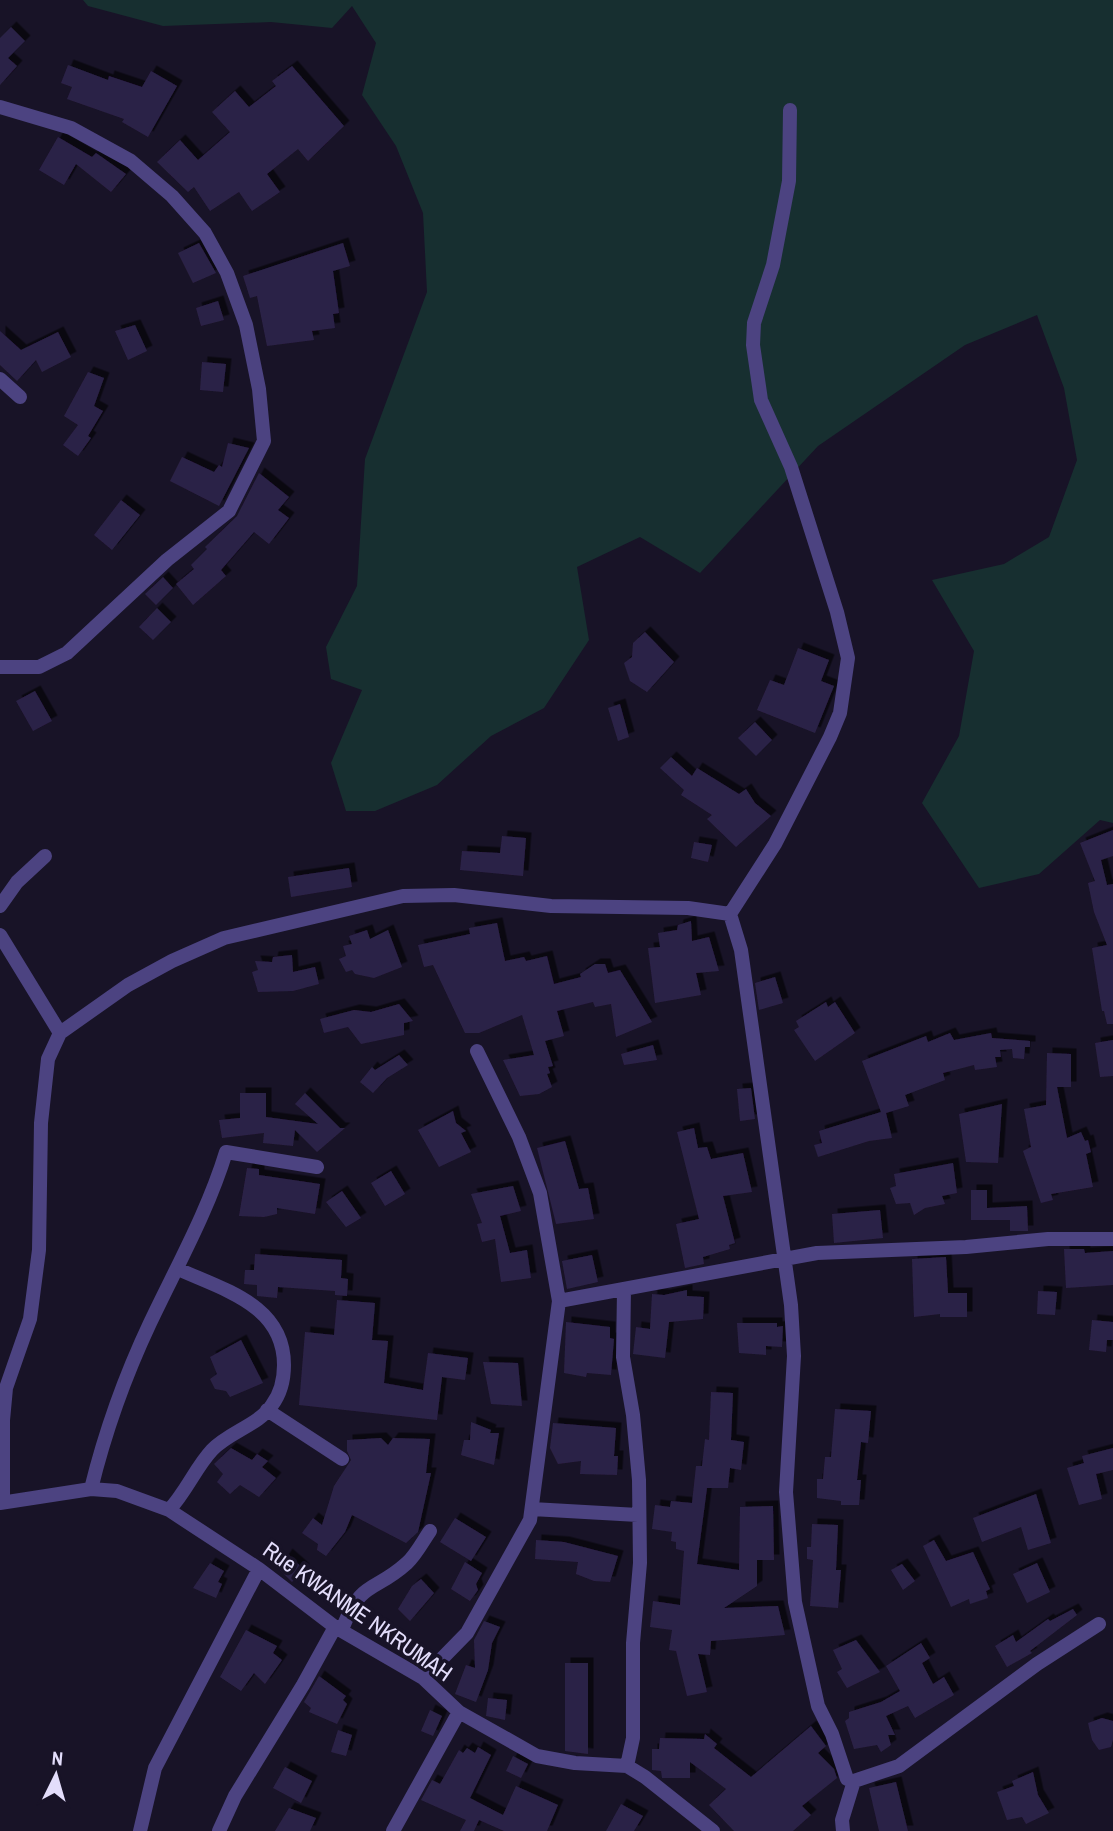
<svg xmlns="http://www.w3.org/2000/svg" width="1113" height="1831" viewBox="0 0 1113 1831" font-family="'Archivo Narrow',sans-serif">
<defs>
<filter id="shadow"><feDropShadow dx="5.5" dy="-5.5" stdDeviation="0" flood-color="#0009"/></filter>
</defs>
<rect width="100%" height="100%" fill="#181327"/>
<path fill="#172f30" d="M83,0H1113V823L1100,820L1039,874L979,888L922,803L959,736L974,651L932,580L1004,564L1049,537L1077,460L1064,388L1037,315L965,345L818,446L700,573L640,537L577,567L589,640L544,708L491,736L437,785L375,811H346L331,763L362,690L331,679L326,647L357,586L365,459L427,292L423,213L396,146L362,95L376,43L352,6L332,28L271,22L163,26L88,6Z"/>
<path fill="#2c2146" filter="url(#shadow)" d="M11,27L25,41L8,58L17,66L0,85V38Z
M68,65L108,80L109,76L142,87L151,71L177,86L148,137L122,122L124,119L67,99L72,87L61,83Z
M292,66L344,126L308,161L298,149L267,174L280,192L252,211L239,192L210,211L194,187L188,192L157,162L180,140L198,160L230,132L212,112L235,91L249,107L276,86L272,81Z
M58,137L92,157L96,153L126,174L111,192L76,164L64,185L39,170Z
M199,243L216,273L193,283L178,253Z
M343,243L350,266L333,271L339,313L333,314L335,328L312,331L314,340L267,346L257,296L250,298L243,276Z
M218,301L224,320L201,326L196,308Z
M135,325L147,351L128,360L115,331Z
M0,331L21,350L58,332L71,357L42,372L36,360L17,381L0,365Z
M202,362L226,364L223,392L200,390Z
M88,372L104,378L94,406L103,411L88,436L91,438L78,456L63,445L78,425L64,416Z
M228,443L249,448L219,506L170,481L182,457L214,472L219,465L222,467Z
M259,473L289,497L278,510L289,518L269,544L254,532L221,570L226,576L193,605L176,584L194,569L191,565L207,549L205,547L237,516Z
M121,500L140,515L112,550L94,535Z
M163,577L173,588L156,605L145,594Z
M157,608L171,622L153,640L139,627Z
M645,632L674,662L647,692L630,681L624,663L632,657L633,643Z
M798,648L829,660L821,681L834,686L815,733L757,710L770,680L784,685Z
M35,691L52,721L33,731L16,701Z
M620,704L629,737L618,741L608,708Z
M755,722L772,740L756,756L738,738Z
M671,757L692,776L697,768L739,794L746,789L755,803L771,816L736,847L707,819L712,815L681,795L684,790L660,768Z
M1113,830V856L1101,860L1107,885L1113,884V1024H1107L1104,1011H1102L1092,948L1107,945L1094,912L1088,883L1095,881L1080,843Z
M502,836L526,838L523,876L460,870L462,851L500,853Z
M694,842L712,845L708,862L691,858Z
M349,868L352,887L291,897L288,877Z
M691,921L692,941L709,937L719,971L696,973L701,995L655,1003L648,948L660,947L658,933L677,930L678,925Z
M497,923L505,961L524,957L526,961L547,956L554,984L581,977L580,974L595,964H605L608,973L620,970L652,1022L616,1037L611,1004L595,1007L593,1002L557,1011L564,1036L545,1041L553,1066L548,1067L550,1073L547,1074L552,1087L539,1094L520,1096L503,1060L534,1055L522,1015L479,1033H465L433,965L424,967L418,945L470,934L469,928Z
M367,930L370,939L388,930L402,967L374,978L355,974L352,970L346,972L339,959L346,956L343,946L352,944L349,936Z
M292,955L293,972L315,967L319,984L293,991L258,992L252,972L258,970L255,961L272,962L273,957Z
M775,977L783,1003L759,1010L755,983Z
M826,1002L828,1007L835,1002L855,1033L815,1061L794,1030L799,1027L796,1021Z
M399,1004L413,1021L404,1023V1035L361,1044L348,1027L324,1033L320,1019L354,1010L371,1012Z
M950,1033L954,1040L991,1033L992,1038L1030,1041V1047H1025L1024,1059L1013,1058L1012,1049L1000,1050L1001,1057H995L997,1067L975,1070L974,1065L943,1073L945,1080L905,1095L909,1106L886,1113L892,1138L869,1141L818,1157L814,1145L822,1143L819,1131L881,1112L862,1061L926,1036L928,1042Z
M1113,1040V1076L1100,1077L1095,1043Z
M653,1045L657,1060L624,1065L621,1054Z
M1047,1053L1071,1054V1087H1057L1067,1138L1081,1132L1085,1141L1088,1140L1091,1152L1086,1154L1093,1187L1051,1194L1053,1200L1041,1203L1023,1151L1031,1147L1024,1109L1046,1105Z
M399,1055L408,1065L387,1078L373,1093L360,1082L372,1067L375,1070Z
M751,1088L755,1119L740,1121L737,1089Z
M240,1093H266V1117L318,1124L295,1104L305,1093L340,1128H345L317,1152L295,1130L293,1146L263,1143L264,1133L222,1138L219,1120L240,1118Z
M1002,1104L998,1163L966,1162L959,1114Z
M453,1111L456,1123L466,1131L461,1133L471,1152L439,1167L418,1130Z
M694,1128L698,1148L707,1147L711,1159L743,1153L752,1192L723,1196L735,1243L729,1245L730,1249L703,1257L704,1264L685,1268L676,1224L699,1219L677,1132Z
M565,1141L579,1189L588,1188L594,1219L556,1224L537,1148Z
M953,1163L957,1193L942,1196L945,1204L925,1208L914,1215L910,1203L896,1204L890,1188L896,1186L894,1174Z
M247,1168L259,1169V1175L320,1184L315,1214L277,1208V1214L264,1217L239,1216Z
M391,1171L405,1194L385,1206L371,1183Z
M513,1186L521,1211L500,1216L510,1253L527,1250L531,1278L501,1282L495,1239L482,1242L477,1224L482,1223L471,1194Z
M971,1190H987V1208L1027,1206L1028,1231H1010V1220H971Z
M342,1191L361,1218L346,1227L326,1202Z
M880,1210L883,1238L834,1243L832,1214Z
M1064,1249H1084L1085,1253L1113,1251V1285L1066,1288Z
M255,1254L342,1260L341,1278L348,1279L347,1296L335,1295V1291L278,1287L277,1298L257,1296V1285L244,1284L245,1270H254Z
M592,1255L598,1282L567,1289L562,1261Z
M946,1257L948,1293H967V1317H940V1314L914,1317L912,1259Z
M687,1290V1296L704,1297L703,1319L669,1322L665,1358L633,1354L636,1327L650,1329L652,1294L664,1295Z
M1038,1291L1057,1292L1055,1315L1037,1314Z
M337,1300L375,1303L372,1340L388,1341L384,1383L423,1390L428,1353L468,1358L465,1380L442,1377L437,1420L299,1405L305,1332L334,1335Z
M1092,1320L1113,1322V1340H1107L1106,1352L1089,1350Z
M566,1322L610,1327V1338L614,1339L611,1375L587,1373L586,1377L564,1373Z
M737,1323H777V1327L783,1326L782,1347L766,1346V1355L739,1353Z
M241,1340L263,1383L230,1397L226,1391L215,1389L210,1379L217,1374L210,1357Z
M483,1362L518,1363L522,1406L491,1404Z
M711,1392L733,1393L731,1440L744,1442L741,1470L730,1468L728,1488H707L697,1564L739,1570L740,1507L773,1506L774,1560H757V1586L724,1608L778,1606L785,1635L711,1641L710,1655L698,1654L707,1692L687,1696L676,1651L669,1650L672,1630L650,1627L653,1601L680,1605L684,1551L676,1549V1542L671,1541L672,1532L652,1529L655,1505L670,1507L671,1501L692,1503L696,1466H702L705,1439L709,1440Z
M835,1409L871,1411L868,1443L861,1442L857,1480H861L859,1505H841V1501L817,1498V1479H823L825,1457H831Z
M471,1422L491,1430L490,1433H499L494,1465L461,1455L464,1440H470Z
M553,1423L616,1428L614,1456H618L617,1475L580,1474L581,1461L558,1464L550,1448Z
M381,1438L388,1445L393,1438L430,1439L426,1473H431L418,1532L406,1543L352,1515L345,1532L326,1556L317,1550L318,1544L302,1533L313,1518L322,1525L334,1486L351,1460L347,1451V1440Z
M231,1448L252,1460L257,1454L268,1461L262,1467L276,1478L259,1497L240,1485L230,1494L217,1482L223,1474L214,1464Z
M1113,1448V1470L1096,1474L1102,1499L1079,1505L1067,1468L1084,1463L1082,1456Z
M1036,1494L1051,1543L1028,1550L1021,1527L982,1542L973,1518Z
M455,1518L486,1537L471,1561L440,1542Z
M812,1524L838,1525L836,1570H841L838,1608L810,1606L813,1560L807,1559V1547H811Z
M536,1540L564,1542L618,1556L610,1582L594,1581L576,1574L578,1562L535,1559Z
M934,1540L946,1561L973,1552L990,1589L986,1591L988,1598L970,1604L969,1599L951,1607L923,1546Z
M287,1554L304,1569L292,1582L278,1568Z
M465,1562L482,1573L476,1584L478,1590L470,1601L451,1589Z
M210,1563L224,1571L218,1582L222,1584L216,1598L193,1588Z
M1037,1563L1050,1592L1027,1603L1013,1574Z
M902,1564L915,1581L903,1590L891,1570Z
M421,1579L434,1593L410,1621L398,1609L412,1586Z
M1073,1609L1077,1615L1030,1651L1032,1653L1007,1667L995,1646L1013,1635L1016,1642L1048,1619L1050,1621Z
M484,1621L500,1627L492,1643L488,1670L476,1702L455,1694L466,1665L475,1668L474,1640Z
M246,1630L277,1646L273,1653L282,1660L265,1684L254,1673L241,1691L220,1677Z
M856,1640L880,1672L847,1688L837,1672L842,1669L833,1650Z
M921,1643L930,1658L922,1663L933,1684L944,1677L954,1695L915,1718L908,1706L886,1716L895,1735H888L891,1745L881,1752L877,1745L854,1749L845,1721L849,1718V1712L881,1702L900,1691L886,1666Z
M565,1663H588V1754L565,1751Z
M319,1676L346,1696L343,1700L347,1704L337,1724L309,1712L311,1708L304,1702Z
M488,1698L507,1700L505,1720L486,1716Z
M430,1710L442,1716L433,1736L421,1731Z
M1102,1718L1113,1721V1740L1111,1747L1099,1750L1092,1740L1088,1723Z
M811,1726L826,1746L818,1753L834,1769L837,1778L802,1806L811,1815L793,1831H734L709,1805L726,1789L690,1762V1778H662L661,1771L652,1770V1749H659L660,1738L704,1739L705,1734L717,1744L714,1748L751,1777Z
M338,1730L352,1735L346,1756L331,1752Z
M478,1747L491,1755L470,1798L503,1815L516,1786L558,1805L547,1831H504L479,1820L474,1831H460L466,1820L421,1800L432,1780L440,1784L459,1750L463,1753L467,1748L475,1753Z
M513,1756L528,1764L521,1778L506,1771Z
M285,1767L312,1781L301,1803L273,1788Z
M1033,1772L1038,1795L1049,1813L1026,1824L1022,1817L1007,1820L997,1792L1014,1786L1012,1781Z
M896,1782L908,1831H879L869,1788Z
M621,1804L643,1816L634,1831H606Z
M289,1808L316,1818L310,1831H275Z"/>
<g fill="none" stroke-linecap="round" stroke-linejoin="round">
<path stroke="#4c4381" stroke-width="14" d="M0,107L71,128L131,161L172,196L205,233L227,273L246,325L259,389L264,441L229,511L167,560L67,653L39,667H0
M0,379L20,397
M0,906L17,882L45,856
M730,914L775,844L830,737L840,713L848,658L837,612L791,467L761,400L753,345L754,323L773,265L789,181L790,110
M0,935L60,1033
M624,1289L623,1357L633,1415L639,1480L640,1563L633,1643V1738L627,1766
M559,1301L817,1253L966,1247L1048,1239H1113
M267,1410L342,1459
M91,1489C105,1432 125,1376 150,1323C177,1266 208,1211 226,1152L317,1167
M3,1502V1420L6,1388L30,1319L39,1250L41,1123L48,1059L60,1033L128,985L172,961L224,938L403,896L454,895L551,906L688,908L730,914L741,950L791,1305L794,1356L786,1492L795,1602L818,1706L832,1734L847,1779L854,1781L899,1766L1037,1664L1099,1624
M0,1503L91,1489L117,1491L169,1510L259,1569L335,1627L423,1678L459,1712L537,1756L575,1763L627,1766L645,1777L713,1831
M532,1509L638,1515
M169,1510C186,1492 196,1467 212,1450C229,1432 259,1425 272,1405C281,1393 284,1380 284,1365C284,1305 224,1290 178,1269
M423,1678L467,1633L530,1520L559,1301L540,1193L519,1137L477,1051
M140,1831L155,1768L259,1569
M219,1831L235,1796L303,1685L335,1627H343C362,1579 374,1593 407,1563C416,1555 423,1541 430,1531
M393,1831L459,1712
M843,1831L842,1820L854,1781"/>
</g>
<g text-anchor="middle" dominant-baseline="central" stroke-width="7" stroke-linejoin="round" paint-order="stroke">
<g font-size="23" fill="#e3ddfb" stroke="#181327">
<text transform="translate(358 1611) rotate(35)">Rue KWANME NKRUMAH</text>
</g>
</g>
<g transform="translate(56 1775) rotate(5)" stroke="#181327" stroke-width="5" paint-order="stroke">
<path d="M0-5L12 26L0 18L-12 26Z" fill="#e3ddfb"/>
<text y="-10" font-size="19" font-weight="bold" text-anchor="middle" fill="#e3ddfb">N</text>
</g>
</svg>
